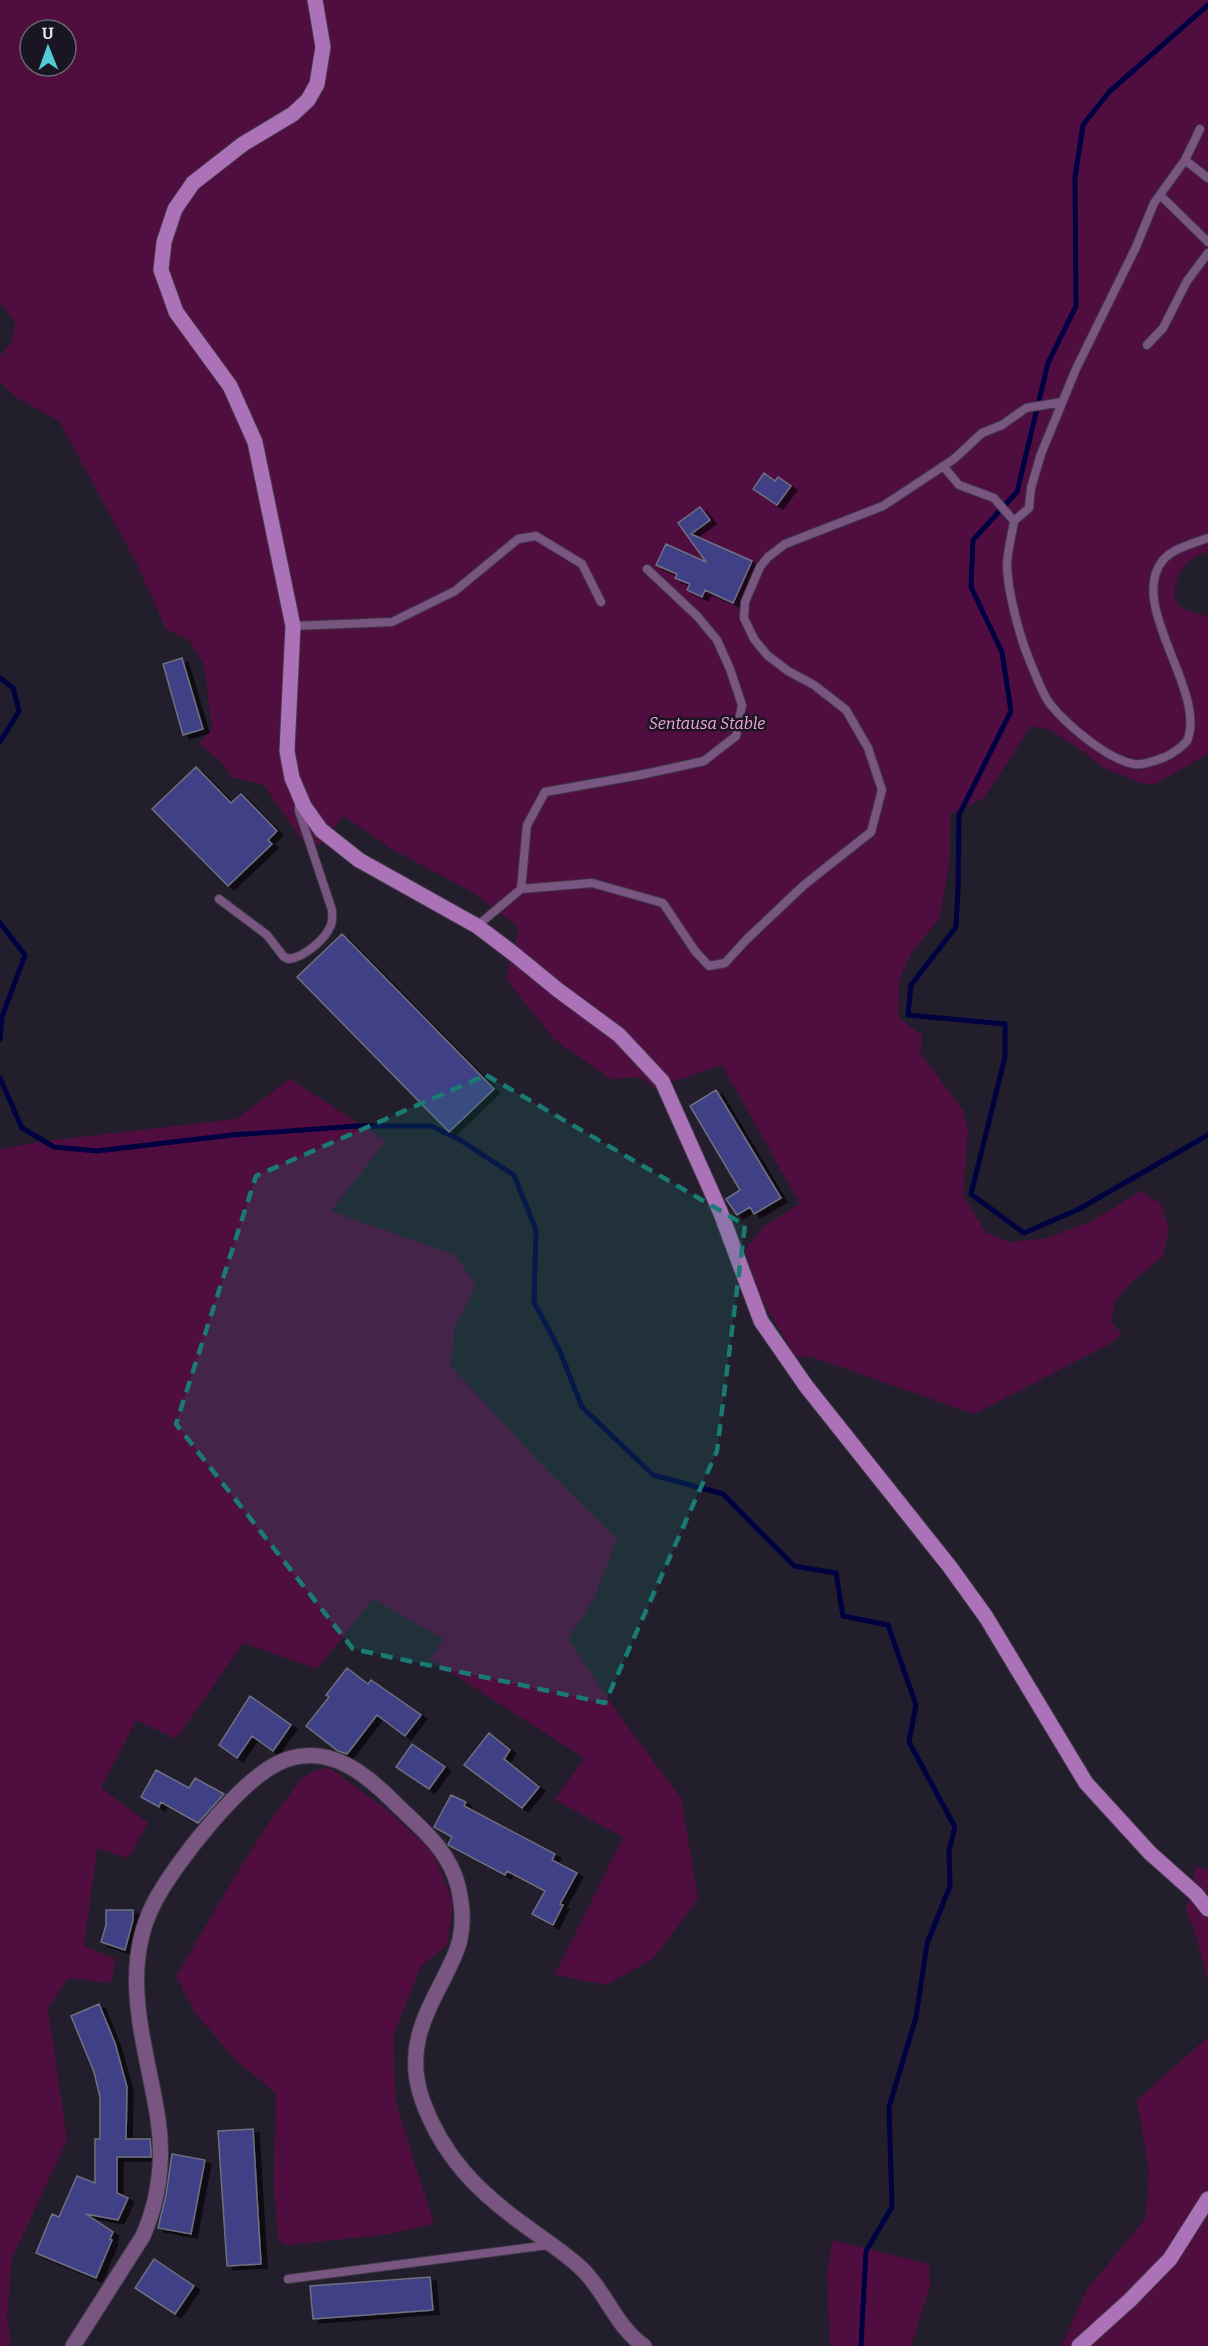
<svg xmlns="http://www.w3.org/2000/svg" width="1208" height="2346" viewBox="0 0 1208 2346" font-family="Bitter,serif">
<defs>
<filter id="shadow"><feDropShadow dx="6" dy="4" stdDeviation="0" flood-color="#0009"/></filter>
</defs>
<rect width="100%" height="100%" fill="#231e2c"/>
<path fill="#500e40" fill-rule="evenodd" d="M0,0H1208V551C1202,554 1192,558 1187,563C1178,572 1168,597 1181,607C1188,612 1200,613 1208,617V754L1155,784H1145L1103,768L1088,755L1050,730L1031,726L984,798L950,814L949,866L939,919L912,952L899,980V1018L922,1035L920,1053L963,1110L968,1131L963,1194L985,1232L1009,1242L1046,1238L1090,1222L1141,1191L1160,1203L1169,1228L1163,1256L1134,1280L1115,1301L1111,1322L1122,1334L1108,1345L974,1414L812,1357H796L760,1296L745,1250L764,1226L800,1204L722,1065L654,1088L640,1077L611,1079L554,1039L506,979L519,928L472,892L392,849L344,816L319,845L304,843L264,785L231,777L226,767L199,743L212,729L204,665L189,640L166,629L137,564L59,421L17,398L0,382V356L11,343L15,322L0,303ZM30,30H66V66H30Z
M290,1079L386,1141L331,1211L455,1255L476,1285L455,1328L450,1365L538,1461L617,1539L593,1601L568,1639L621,1718L681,1798L698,1899L654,1958L606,1985L555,1975L623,1837L555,1800L584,1758L430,1659L444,1639L373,1599L317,1669L243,1643L176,1739L136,1720L101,1788L148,1823L128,1858L97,1848L84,1946L116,1959L111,1983L68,1978L48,2008L67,2140L12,2258L7,2316L11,2346H0V1149L38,1142L236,1119Z
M330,1768L382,1806L431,1849L453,1902L447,1945L421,1966L393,2036L396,2104L434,2224L383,2235L287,2245L278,2240L274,2186L276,2093L238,2062L195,2013L176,1976L240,1868L269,1823L300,1780L315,1770Z
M1196,1866L1208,1870V1982L1194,1929L1186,1910Z
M1208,2037V2346H1061L1088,2288L1146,2218L1149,2172L1137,2100Z
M832,2240L929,2264L930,2286L911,2346H830L827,2275Z"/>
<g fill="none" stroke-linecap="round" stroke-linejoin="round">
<path stroke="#000140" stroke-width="5" d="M1208,5L1109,92L1083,125L1075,177L1076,306L1048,363L1017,492L973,540L971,587L1002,652L1011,711L959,815L958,889L956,927L911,985L908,1015L1005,1024V1057L971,1194L1024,1233L1079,1209L1208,1135
M0,678L13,688L19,711L0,742
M0,923L25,955L2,1017L0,1039
M0,1078L22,1128L54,1147L97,1151L232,1135L357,1126H431L460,1140L514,1175L536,1230L534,1302L559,1349L582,1407L653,1475L723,1494L794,1566L836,1573L843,1616L888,1625L916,1705L909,1742L955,1827L949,1851L950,1886L927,1944L916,2017L889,2107L892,2207L866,2251L861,2346"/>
</g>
<path fill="#413f86" stroke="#6e7080" stroke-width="1.5" filter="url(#shadow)" d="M764,473L775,481L778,477L791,486L777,505L753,489Z
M700,507L710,520L691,534L752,561L733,603L705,590L702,597L687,590L690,584L675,578L677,574L656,565L666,544L706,562L678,523Z
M182,658L203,729L183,735L163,664Z
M196,767L231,803L241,794L277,831L268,840L272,844L228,886L152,809Z
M342,934L494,1089L449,1132L297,977Z
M716,1090L781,1198L754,1214L750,1207L737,1215L726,1199L740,1190L690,1106Z
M347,1668L368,1684L371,1680L421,1715L405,1736L377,1715L347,1754L338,1751L306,1726L329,1697L326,1695Z
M250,1696L291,1725L273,1751L252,1736L237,1758L219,1745Z
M489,1733L510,1750L504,1759L539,1787L522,1808L464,1765Z
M412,1744L445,1767L429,1789L396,1767Z
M156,1770L189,1788L195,1778L224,1794L198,1823L161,1802L159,1807L141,1797Z
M451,1795L466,1802L464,1806L555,1854L552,1860L577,1873L560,1904L563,1905L553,1925L532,1914L545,1891L507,1871L505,1875L450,1846L448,1844L452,1837L434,1827Z
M106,1910H133V1920L125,1950L101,1942L106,1925Z
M99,2004L115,2043L127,2087L126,2139H150L151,2149V2157H117V2193L128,2198L118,2220L86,2214L113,2232L110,2239L112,2240L96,2278L36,2253L52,2214L59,2217L77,2176L95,2183V2139H100V2097L94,2072L71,2016Z
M253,2129L261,2264L227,2266L218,2131Z
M172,2154L205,2160L191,2234L158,2228L166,2195Z
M154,2259L194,2286L175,2314L135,2288Z
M430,2277L433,2310L313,2319L310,2286Z"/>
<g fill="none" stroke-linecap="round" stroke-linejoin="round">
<defs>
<path id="lane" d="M1200,129L1185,160L1154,203L1136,247L1076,369L1041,454L1031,488L1029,508L1014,521C1012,535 1007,552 1007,566C1008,590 1017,624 1024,646C1029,659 1042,694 1050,704C1068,726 1107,759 1134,764C1143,766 1157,760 1165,757C1172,754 1182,747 1187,741C1208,692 1126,605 1163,560C1173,548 1195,543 1208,538
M1185,160L1208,178
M1160,195L1208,242
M1147,345L1163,328L1187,281L1208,253
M943,466L959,485L994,498L1014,521
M293,626L392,622L455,591L518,539L536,536L582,564L601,602
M521,889L592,883L663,903L695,951L709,966L725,963L746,940L804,885L871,832L882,790L868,748L846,710L814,685L788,671L767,655L754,639L744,618L745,602L760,567L768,557L785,544L883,506L954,459L982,433L1002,425L1026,408L1062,402
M219,899L267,935L284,957L289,959C304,957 325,940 331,925C333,920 332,916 332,910L299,811V803
M477,926L521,889L527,825L545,792L640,775L704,761L736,736L742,705L730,669L717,640L697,616L647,569
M288,2279L548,2245"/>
<path id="street" d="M73,2346L143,2236C159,2199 164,2159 158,2119C147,2047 118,1973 154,1903C174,1864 242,1777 283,1761C296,1755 315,1754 329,1758C356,1765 380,1788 399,1807C424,1831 449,1851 458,1886C462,1903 464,1922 460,1939C458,1951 450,1965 445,1976C422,2020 405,2053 423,2102C443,2156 477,2191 523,2224C543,2239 564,2252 582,2269C606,2292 616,2327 644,2346"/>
<path id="secondary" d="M315,0L323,47L317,84L308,100L293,114L243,144L193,183L175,209L164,242L161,270L176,312L230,386L255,442L293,626L287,751L292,778L304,806L321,830L359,860L477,926L514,954L558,990L619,1035L662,1081L720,1211L761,1321L806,1386L950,1567L986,1617L1086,1783L1150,1853L1196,1894L1208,1909
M1079,2346L1130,2300L1170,2259L1208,2199"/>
</defs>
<use href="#lane" stroke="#3e3946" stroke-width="10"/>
<use href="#street" stroke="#3e3946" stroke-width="17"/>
<use href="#secondary" stroke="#3e3946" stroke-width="17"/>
<use href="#lane" stroke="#795681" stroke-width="8"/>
<use href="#street" stroke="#795681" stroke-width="15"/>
<use href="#secondary" stroke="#ac72b8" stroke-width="15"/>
</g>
<path fill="#1a7b74" fill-opacity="0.2" stroke="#1a7b74" stroke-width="4.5" stroke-dasharray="12 8" stroke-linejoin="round" d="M486,1075L745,1225L717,1451L605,1703L353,1649L176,1424L256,1176Z"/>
<g text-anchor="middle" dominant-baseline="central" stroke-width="5" stroke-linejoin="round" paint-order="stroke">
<g font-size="16" font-style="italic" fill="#f6a5dc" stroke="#1a1522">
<text x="707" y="723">Sentausa Stable</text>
</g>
</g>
<g transform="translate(48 48) rotate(359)"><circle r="28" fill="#1a1522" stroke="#6a6571" stroke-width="1.5"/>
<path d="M0-4.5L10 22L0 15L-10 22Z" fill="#52cbd7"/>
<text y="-9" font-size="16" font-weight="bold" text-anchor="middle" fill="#e1dee7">U</text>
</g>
</svg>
